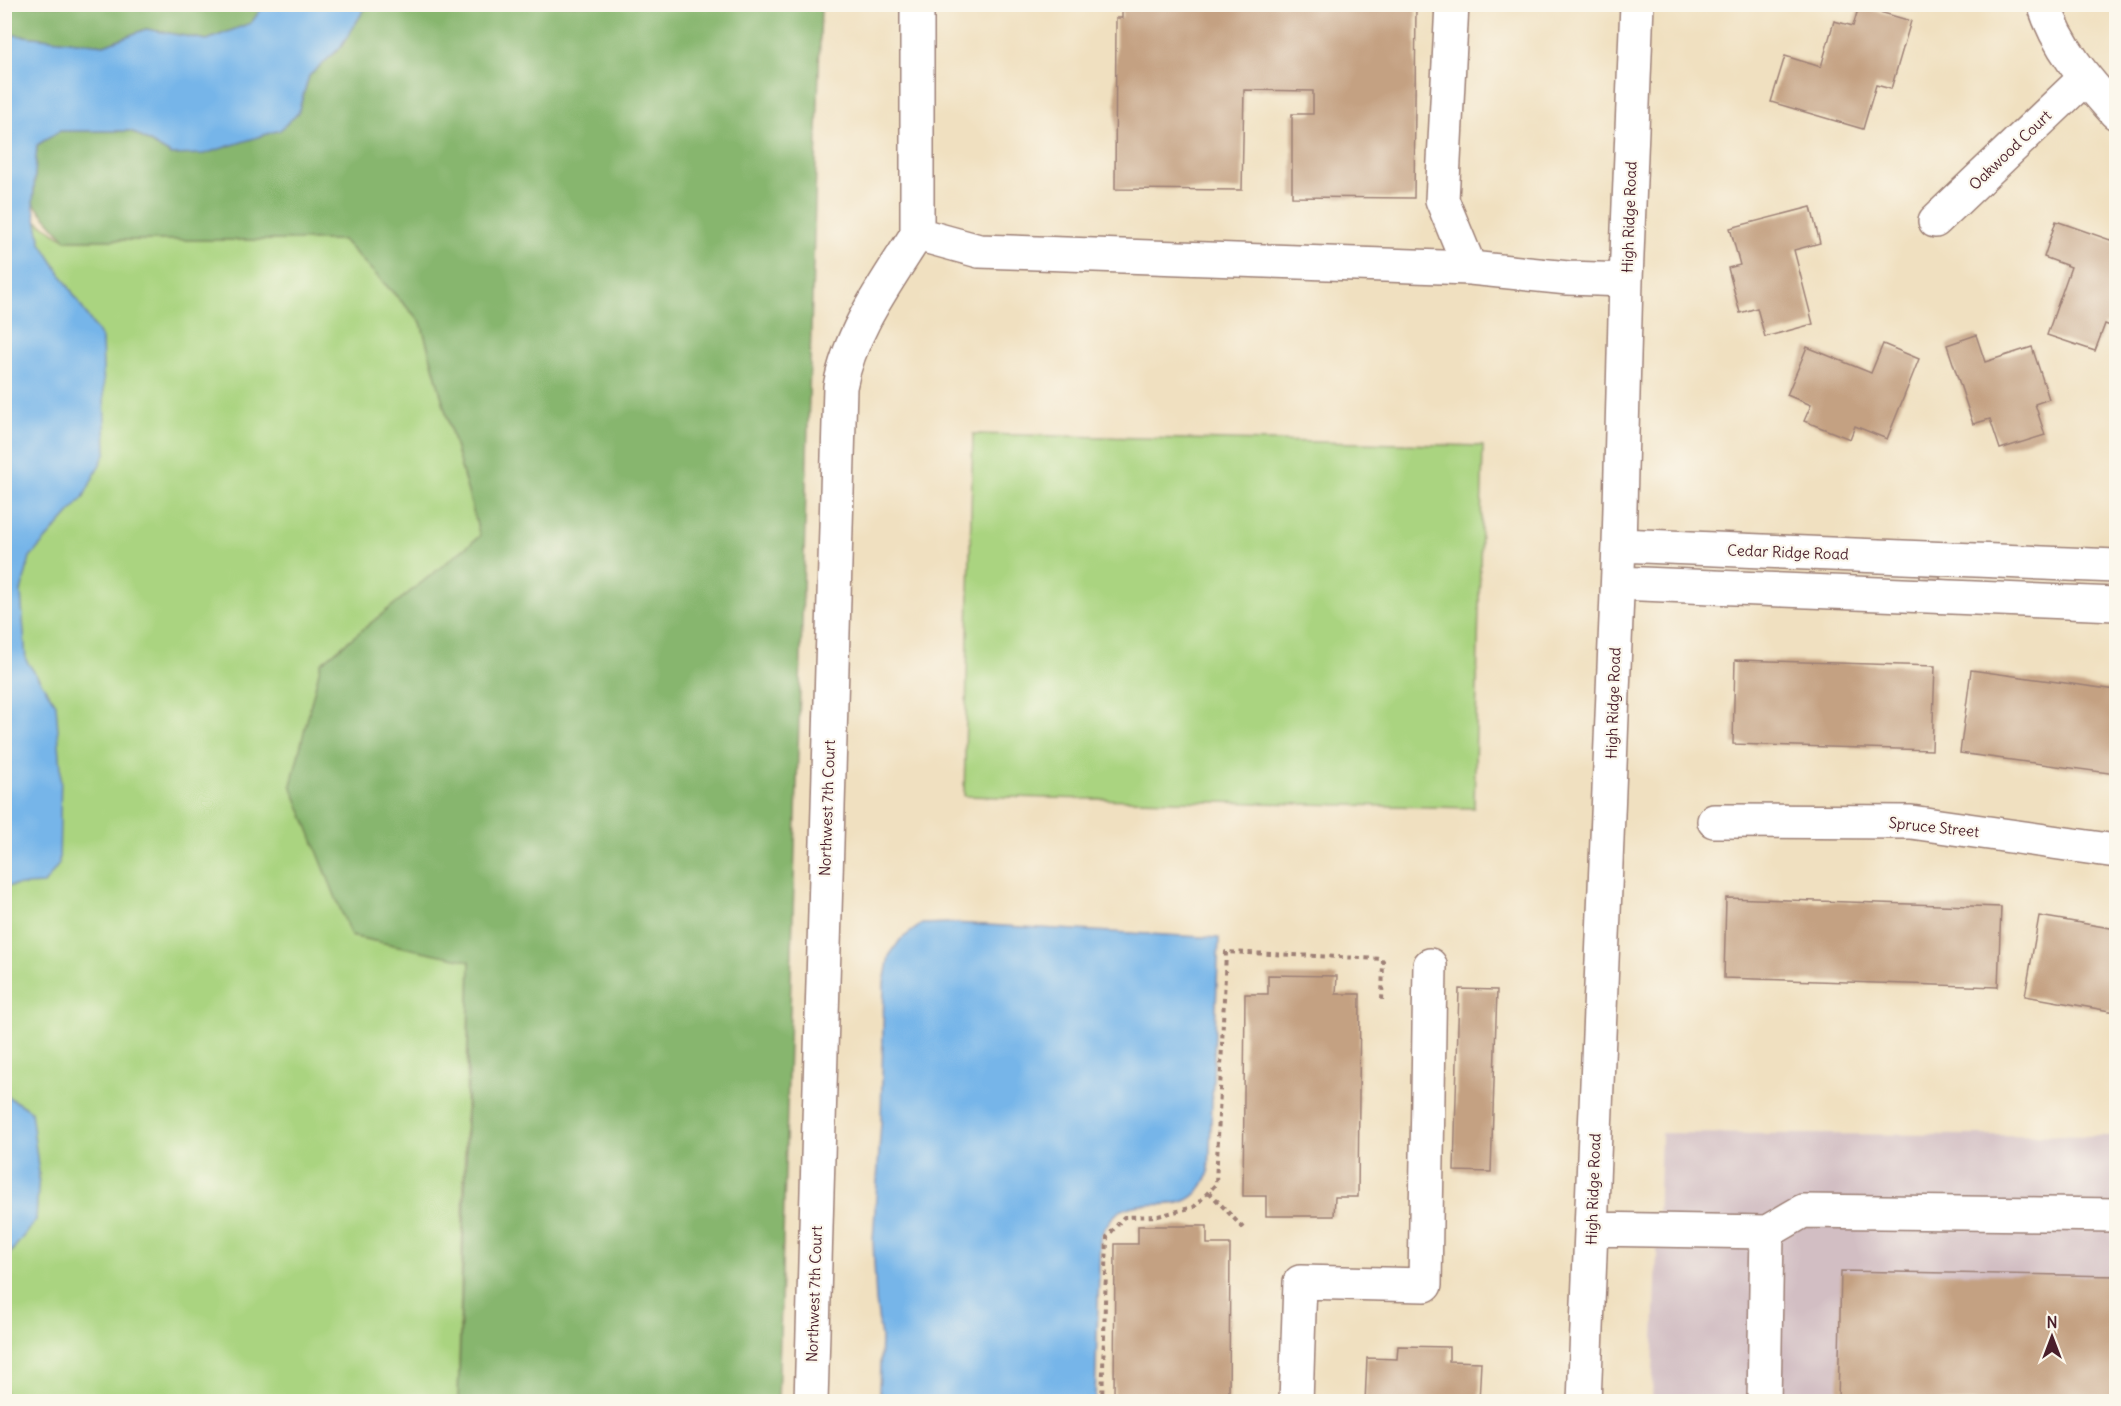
<svg xmlns="http://www.w3.org/2000/svg" width="2121" height="1406" viewBox="0 0 2121 1406" font-family="Delius,sans-serif">
<rect width="100%" height="100%" fill="#fbf7ec"/>
<filter id="ink" filterUnits="userSpaceOnUse"><feTurbulence type="fractalNoise" baseFrequency=".0167" numOctaves="2"/><feDisplacementMap in="SourceGraphic" scale="12" xChannelSelector="R" yChannelSelector="G"/><feConvolveMatrix kernelMatrix="1 2 1 2 8 2 1 2 1" color-interpolation-filters="sRGB"/></filter>
<filter id="wash" filterUnits="userSpaceOnUse"><feTurbulence type="fractalNoise" baseFrequency=".008" numOctaves="4" result="noise"/><feDisplacementMap in="SourceGraphic" scale="24" xChannelSelector="R" yChannelSelector="G"/><feGaussianBlur stdDeviation="1.35" result="paint"/><feColorMatrix in="noise" values="0 0 0 0 0 0 0 0 0 0 0 0 0 0 0 0 0 1.4 0 .05"/><feComposite in="paint" operator="in"/></filter>
<g filter="url(#wash)">
<rect width="100%" height="100%" fill="#f0e0c0"/>
<path fill="#d2bec3" d="M1661,1133L2116,1136V1401L1652,1402Z"/>
<path fill="#aad480" stroke="#7a7a56" stroke-width="1.5" d="M4,200L66,240H343L421,322L480,536L321,663L351,936L470,960L458,1401H5Z
M973,434L1483,446L1474,808L964,796Z"/>
<path fill="#87b66e" stroke="#686a4c" stroke-width="1.5" d="M4,5H265L251,23L207,40L146,29L104,45L5,34Z
M367,5H821L778,1401H458L466,1167L470,961L351,936L291,785L321,663L480,536L421,322L343,240H66L33,203L37,145L60,131H131L172,155L298,113L309,76L341,47Z"/>
<path fill="#76b5e9" stroke="#606a8a" stroke-width="1.5" d="M265,4L367,5L341,47L309,76L298,113L280,130L204,154L172,155L131,131H60L37,145L33,203L41,243L102,339L106,452L83,498L30,557L21,592L26,660L56,704L61,769L59,864L44,884L6,886L4,882L5,34L104,45L146,29L207,40L251,23Z
M952,923L1219,938L1209,1172C1186,1238 1124,1170 1100,1240L1095,1401H884L879,1391L881,1338L876,1301L873,1241L881,1122L884,983L889,956L900,940L922,924Z
M5,1095L31,1111L39,1173L36,1220L5,1260Z"/>
<g id="blocks">
<path fill="#c4a182" d="M1122,4H1416L1414,198L1292,197V114H1313V91L1244,90L1242,190L1115,189L1116,18H1122Z
M1859,6L1911,21L1891,89L1876,85L1863,129L1771,102L1785,56L1821,67L1834,21L1853,26Z
M1811,207L1820,243L1794,250L1813,324L1765,337L1757,308L1740,313L1728,268L1740,265L1730,228Z
M2056,221L2116,242V328L2105,324L2095,351L2047,335L2071,267L2044,257Z
M1976,335L1985,362L2032,347L2049,399L2035,404L2045,435L2000,449L1990,419L1973,424L1947,345Z
M1883,344L1919,359L1887,439L1855,426L1850,439L1804,421L1811,405L1787,395L1807,347L1871,373Z
M1920,569L1940,570V584H1920Z
M1735,660L1935,666L1932,750L1733,744Z
M1971,670L2116,690V774L1960,753Z
M1726,898L2001,907L1998,987L1724,978Z
M2039,916L2116,929V1012L2025,996Z
M1268,975L1337,976L1336,994H1360L1358,1197H1335L1334,1216H1266V1196H1243L1245,994H1268Z
M1459,989L1497,990L1491,1172L1454,1171Z
M1138,1226H1207V1244H1230L1229,1402H1114L1115,1244H1138Z
M1841,1271L2116,1276V1402H1838Z
M1398,1346L1449,1347V1361L1481,1362L1479,1402H1365L1367,1358L1397,1359Z"/>
</g>
</g>
<g filter="url(#ink)">
<use href="#blocks" fill-opacity="0" stroke="#9d8076" stroke-width="1.5"/>
<g fill="none" stroke-linecap="round" stroke-linejoin="round">
<defs>
<path id="minor" d="M917,4V234
M1452,4L1442,200L1470,268
M2044,4C2057,47 2087,81 2116,113
M1935,221L2085,78
M917,234L979,251L1470,268L1568,278L1626,280
M1619,545L2116,566
M1618,583L2116,604
M1714,821L1911,822L2116,851
M1592,1229L1767,1232L1764,1402
M1767,1232L1803,1211L2116,1215
M811,1402L840,387C850,331 887,282 917,234
M1296,1402L1300,1282L1425,1285L1430,965
M1584,1402L1619,545L1626,280L1637,4"/>
</defs>
<use href="#minor" stroke="#9d8076" stroke-width="36"/>
<path stroke="#9d8076" stroke-width="4" stroke-dasharray="4.5 4.5" stroke-linecap="butt" d="M1209,1192L1244,1229
M1102,1402L1107,1237L1124,1217L1158,1216L1194,1207L1216,1184L1226,952L1383,959L1382,1004"/>
<use href="#minor" stroke="#fff" stroke-width="33"/>
</g>
</g>
<g text-anchor="middle" dominant-baseline="central" stroke-width="4.5" stroke-linejoin="round" paint-order="stroke">
<g font-size="15" fill="#4a1f2b" stroke="#fbf7ec">
<text transform="translate(2010 150) rotate(-44)">Oakwood Court</text>
<text transform="translate(1629 217) rotate(-88)">High Ridge Road</text>
<text transform="translate(1788 552) rotate(2)">Cedar Ridge Road</text>
<text transform="translate(1613 703) rotate(-88)">High Ridge Road</text>
<text transform="translate(827 808) rotate(-88)">Northwest 7th Court</text>
<text transform="translate(1934 827) rotate(6)">Spruce Street</text>
<text transform="translate(1593 1189) rotate(-88)">High Ridge Road</text>
<text transform="translate(814 1294) rotate(-88)">Northwest 7th Court</text>
</g>
</g>
<rect width="2121" height="1406" fill="none" stroke="#fbf7ec" stroke-width="24"/>
<g transform="translate(2052 1337)" stroke="#fbf7ec" stroke-width="4.5" paint-order="stroke">
<path d="M0-4.5L10 22L0 15L-10 22Z" fill="#4a1f2b"/>
<text y="-9" font-size="16" font-weight="bold" text-anchor="middle" fill="#4a1f2b">N</text>
</g>
</svg>
